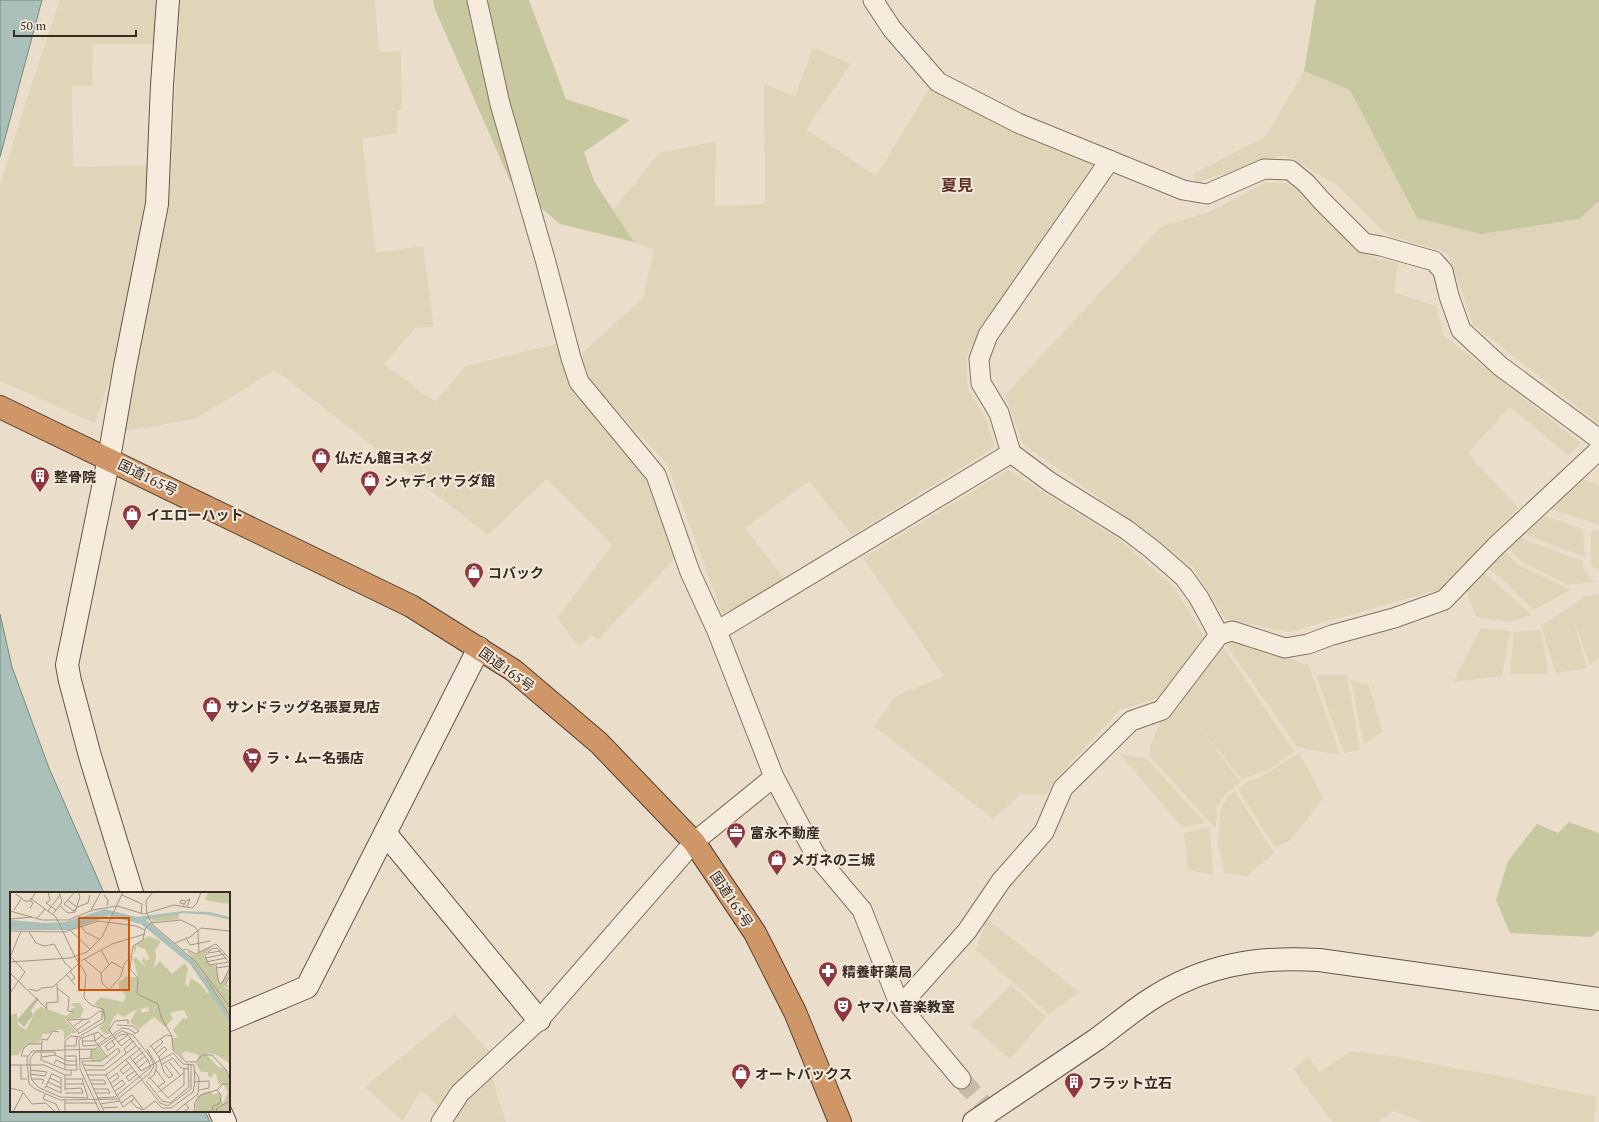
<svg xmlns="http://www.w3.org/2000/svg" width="1599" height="1122" viewBox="0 0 1599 1122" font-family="'PT Serif','Noto Sans JP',serif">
<rect width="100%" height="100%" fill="#eadecb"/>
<path fill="#dfd5b9" d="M60,0H151L164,2L159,44H93L92,86L72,85L73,167L154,165L130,297L114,365L95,423L0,381V185L34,77Z
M180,0H375L379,52L401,51L402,109L397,111V133L362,139L376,253L423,246L434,327L415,328L384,364L435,402L466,366L561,343L649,482L676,557L598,640L591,635L579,647L557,618L612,545L547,479L488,535L275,370L195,419L121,432L170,194Z
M813,48L851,64L806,129L876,176L929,89L1095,161L979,331L966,358L968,389L986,419L995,447L852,535L809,481L745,528L785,580L723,615L667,464L584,375L583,352L643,298L654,249L610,233L613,210L659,153L716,141L715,206L765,204L764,84L795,96Z
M1304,71L1350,90L1417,218L1579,219L1599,201V424L1473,324L1448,253L1388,235L1334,183L1285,155L1197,182L1194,174L1266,136Z
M1265,183H1285L1316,202L1369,256L1398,263L1394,292L1436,306L1444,336L1581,443L1569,456L1510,407L1468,453L1518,508L1441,589L1289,632L1225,619L1193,567L1135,523L1023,444L1005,395L1162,226L1207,213Z
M1008,470L1120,540L1174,587L1204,637L1158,698L1120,710L1056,778L1046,795L1021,794L993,819L874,726L896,696L944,676L863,558Z
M1578,477L1599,486V525L1544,507Z
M1545,516L1583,529L1585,557L1523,534L1522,529L1537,517Z
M1597,530L1599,531V570L1591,566V532Z
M1517,537L1583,561V569L1594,582L1568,585L1523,562L1509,548Z
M1504,551L1518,565L1571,590L1533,610L1503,580L1486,567Z
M1485,573L1532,615L1510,622L1476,617L1465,587L1475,574Z
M1599,594V657L1590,665L1572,616L1587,668L1556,673L1541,625L1569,608L1583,597Z
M1481,628L1510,631L1502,676L1453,682Z
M1541,630L1548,674H1510L1514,632Z
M1234,636L1309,666L1340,755L1297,747L1223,640Z
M1220,642L1294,751L1270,769L1242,779L1196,723L1241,782L1227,793L1216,807L1217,817L1215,828L1150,756V746L1153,740L1160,722L1174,708L1182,705L1177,699Z
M1316,675H1347L1360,750L1344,753Z
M1351,680L1369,685L1382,732L1364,744Z
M1119,753L1146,758L1205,823L1182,827Z
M1299,753L1323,798L1318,806L1288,842L1275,847L1238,790L1248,781L1261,777Z
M1235,791L1274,853L1247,876L1224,873L1218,844L1220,815L1223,804L1229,795Z
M1210,827L1213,875L1188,870L1184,833Z
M987,919L1079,992L1049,1014L976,950Z
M1011,985L1046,1017L1010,1059L970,1025Z
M454,1014L490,1052L439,1107L421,1090L403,1121L365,1087Z
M1351,1051L1399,1057L1502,1077L1597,1097L1594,1122H1423L1393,1111L1379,1122H1332L1293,1069L1308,1057L1320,1072Z
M492,1078L506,1122H452L461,1108Z"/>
<path fill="#c7c8a0" d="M433,0H529L566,99L630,120L584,152L594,181L634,242L560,224L510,181L434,7Z
M1316,0H1599V201L1579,219L1481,234L1417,218L1350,90L1304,71Z
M1569,822L1599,833V930L1591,937L1510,933L1496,900L1508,861L1537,824L1558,833Z"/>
<path fill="#abc0b8" stroke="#728e84" d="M0,0H42L0,157Z
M0,614L12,667L49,768L104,893H11V1111H205L210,1122H0Z"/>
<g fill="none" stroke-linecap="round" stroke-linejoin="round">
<path stroke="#c6baa9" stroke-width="19" stroke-dasharray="19 10" stroke-linecap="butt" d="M961,1079L999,1122"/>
<defs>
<path id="street" d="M477,0L500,104L545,259L571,358L579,382L656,475L690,572L717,631L774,777L815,854L862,910L900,1006L961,1079
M873,0L892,29L938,82L1018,123L1183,190L1207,194L1264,169L1290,170L1306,183L1322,201L1364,243L1381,246L1434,261L1443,271L1449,296L1461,330L1500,366L1599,439
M1110,160L988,335L979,359L981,383L999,413L1011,453L1050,482L1127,530L1153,550L1184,577L1199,598L1219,635
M717,631L1011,453
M900,1006L967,931L1001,881L1044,832L1063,788L1131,721L1162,710L1219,635L1232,631L1285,648L1308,644L1332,635L1394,618L1444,600L1495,547L1599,450
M441,1122L460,1093L539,1020L694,842L774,777"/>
<path id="secondary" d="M385,833L539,1020
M132,893L90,756L70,681L67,665L109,458L125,366L157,204L162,85L168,0
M229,1020L307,987L479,648
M220,1111L225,1122
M974,1122C1015,1094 1056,1067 1097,1039C1115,1026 1132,1011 1151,999C1204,965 1257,956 1319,960L1599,999"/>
<path id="highway" d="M0,407L411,606L513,670L599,743L694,842L755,933L795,1012L840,1122"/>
</defs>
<use href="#street" stroke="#867161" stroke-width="21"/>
<use href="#secondary" stroke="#685244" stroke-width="24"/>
<use href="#highway" stroke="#544034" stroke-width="24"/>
<use href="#street" stroke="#f6ecde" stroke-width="19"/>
<use href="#secondary" stroke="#f6ecde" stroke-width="22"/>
<use href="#highway" stroke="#cf9767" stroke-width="22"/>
</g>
<defs>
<symbol id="shop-pin" viewBox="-11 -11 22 30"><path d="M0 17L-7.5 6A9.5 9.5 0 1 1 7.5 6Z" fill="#8e3740" stroke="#f3e9da"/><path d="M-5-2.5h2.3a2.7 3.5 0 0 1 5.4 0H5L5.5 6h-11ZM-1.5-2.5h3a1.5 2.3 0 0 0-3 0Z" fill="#fff"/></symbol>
<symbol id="building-pin" viewBox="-11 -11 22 30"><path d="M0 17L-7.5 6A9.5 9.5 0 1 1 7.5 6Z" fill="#8e3740" stroke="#f3e9da"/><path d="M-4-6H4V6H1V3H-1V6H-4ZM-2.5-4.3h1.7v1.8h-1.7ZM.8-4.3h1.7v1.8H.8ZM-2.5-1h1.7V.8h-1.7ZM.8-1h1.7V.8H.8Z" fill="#fff"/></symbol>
<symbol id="supermarket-pin" viewBox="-11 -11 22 30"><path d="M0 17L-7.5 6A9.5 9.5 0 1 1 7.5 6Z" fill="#8e3740" stroke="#f3e9da"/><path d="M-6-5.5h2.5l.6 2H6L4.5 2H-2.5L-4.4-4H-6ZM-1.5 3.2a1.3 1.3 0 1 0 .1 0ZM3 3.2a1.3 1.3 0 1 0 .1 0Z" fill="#fff"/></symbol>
<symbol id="office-pin" viewBox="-11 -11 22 30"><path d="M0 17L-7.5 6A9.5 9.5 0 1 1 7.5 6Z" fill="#8e3740" stroke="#f3e9da"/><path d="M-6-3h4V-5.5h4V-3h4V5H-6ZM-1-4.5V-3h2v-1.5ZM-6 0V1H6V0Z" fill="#fff"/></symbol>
<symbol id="pharmacy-pin" viewBox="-11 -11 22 30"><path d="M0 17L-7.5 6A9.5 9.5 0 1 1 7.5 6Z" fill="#8e3740" stroke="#f3e9da"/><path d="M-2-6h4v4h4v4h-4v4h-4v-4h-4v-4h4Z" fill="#fff"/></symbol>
<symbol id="theatre-pin" viewBox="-11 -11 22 30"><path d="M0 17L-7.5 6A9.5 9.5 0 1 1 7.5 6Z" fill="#8e3740" stroke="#f3e9da"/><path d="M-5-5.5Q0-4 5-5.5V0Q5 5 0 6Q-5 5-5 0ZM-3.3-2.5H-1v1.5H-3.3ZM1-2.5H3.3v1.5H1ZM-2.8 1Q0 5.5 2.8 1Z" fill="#fff"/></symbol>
</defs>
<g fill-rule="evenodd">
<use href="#shop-pin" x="310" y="446" width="22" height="30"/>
<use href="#building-pin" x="29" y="465" width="22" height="30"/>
<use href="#shop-pin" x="359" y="469" width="22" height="30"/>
<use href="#shop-pin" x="121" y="503" width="22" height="30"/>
<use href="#shop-pin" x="463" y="561" width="22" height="30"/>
<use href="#shop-pin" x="201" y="695" width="22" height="30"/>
<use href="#supermarket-pin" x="241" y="746" width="22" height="30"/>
<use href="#office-pin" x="725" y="821" width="22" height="30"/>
<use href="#shop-pin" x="766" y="848" width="22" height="30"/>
<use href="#pharmacy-pin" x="817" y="960" width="22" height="30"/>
<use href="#theatre-pin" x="832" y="995" width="22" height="30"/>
<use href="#shop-pin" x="730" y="1062" width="22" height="30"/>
<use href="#building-pin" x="1063" y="1071" width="22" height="30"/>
</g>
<g text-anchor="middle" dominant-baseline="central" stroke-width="4" stroke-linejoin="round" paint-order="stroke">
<g font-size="14" font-weight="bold" fill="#382b23" stroke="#f3e9da" text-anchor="start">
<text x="335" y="457">仏だん館ヨネダ</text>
<text x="54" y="476">整骨院</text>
<text x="384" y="480">シャディサラダ館</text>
<text x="146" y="514">イエローハット</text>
<text x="488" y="572">コバック</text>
<text x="226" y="706">サンドラッグ名張夏見店</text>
<text x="266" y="757">ラ・ムー名張店</text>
<text x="750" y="832">富永不動産</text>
<text x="791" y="859">メガネの三城</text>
<text x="842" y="971">精養軒薬局</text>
<text x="857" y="1006">ヤマハ音楽教室</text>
<text x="755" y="1073">オートバックス</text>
<text x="1088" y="1082">フラット立石</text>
</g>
<g font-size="14" fill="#382b23" stroke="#f3e9da">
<text transform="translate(148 477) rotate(26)">国道165号</text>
<text transform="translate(507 669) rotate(36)">国道165号</text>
<text transform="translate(732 899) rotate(56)">国道165号</text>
</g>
<g font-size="16" font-weight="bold" fill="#602d27" stroke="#f3e9da">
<text x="957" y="185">夏見</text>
</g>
</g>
<g transform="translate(10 892)">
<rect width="220" height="220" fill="#eadecb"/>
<path d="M199,0H220V12L198,9L195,7ZM159,22H169V27L142,30L143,26ZM138,44L151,49L145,59L146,66L143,77L150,69L162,82L175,71L178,77L175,91L178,95L181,86L192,94L198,102L199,98L177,58L185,63L202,54L194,64L199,73H205L210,92L220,76V83L214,94L220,99L219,171L207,163L198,161L197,163L208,175L215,176L219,186L220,220H185L187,204L193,201L199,199L204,203L209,200L213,212L218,200L214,193H209L206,182H203L202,186L198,184V180H191L186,172L189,163L175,159L172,162L174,167L163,157L161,147L168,145L163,138L173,126L178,127L174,118L162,120L160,122L163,126L155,135L144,125L129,137L120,130L126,119L131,117L132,121L139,119L138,115L123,119L114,125L108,122L104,124L100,134L101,141L96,143L89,136L95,130L90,115L84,112L91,105L114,110L116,103L109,97V90L116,85H128L123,67L126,65L136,76L132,69L133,65L136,69L140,67L135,57L126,54V61L123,55ZM62,111H70L74,118L70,126L55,128L67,141H61L54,148V140L51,137L43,139L40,142H33L29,151L16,153L8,163L0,164V123L7,121L8,133L16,138L26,118L31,115L56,124L61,121V116H66L61,113ZM89,156L96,165L91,169H81V158Z" fill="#c7c8a0"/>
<path d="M27,105L29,107L21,118L23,123L14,135L7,128Z" fill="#bdbe9e"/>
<path d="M95,17L127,25L173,19L199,20L220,25V28L200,23L173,21L136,28L182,67L220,126V130L180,72L131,32L99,24L60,38H0V28L35,31L55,30Z" fill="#abc0b8"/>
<path fill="none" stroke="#abc0b8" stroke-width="2" d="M15,220H37"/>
<path fill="none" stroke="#a39688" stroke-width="1" d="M38,0L40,8L36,11L46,18M65,0L54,12L64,19L66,17M6,2L15,9H20M94,3L98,8L97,14M112,3L132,12L131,22M20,6L46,25L65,65M57,8L67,15M174,12L170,11L171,8L176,9M50,14L58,21L65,20L70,5L68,0M107,14L134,22L164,13L182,16L187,11L191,0M67,15L78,11L80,3M173,15L176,9L180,7L177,15M20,16L23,11L20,9L26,0M4,18L11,7M81,18L91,0M0,19L32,28H58L83,18L107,14M38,19L50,3M43,22L52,10L49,0M137,22L136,9L143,0M137,22L142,32L185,69L220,115M27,26L35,17M0,27L22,25M72,35L75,40L89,47M0,39L54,40L89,29L126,34L135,38M61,39L80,57M188,39L185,35L171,28L141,31L135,37L133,48L123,54L120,77L128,86L127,102L148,112L151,125L162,144L163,158L176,170H186L192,163H202L217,179L220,189M188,39L189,61M19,40L26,51L34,54L44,52L55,71L62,77M176,46L180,53L200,49M165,51L180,45L191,36L220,39M91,58L99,72M173,58L176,57L186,62L206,52L220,67M198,61L211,59M0,65L11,39M65,65L76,82L74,106L81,113L93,117L95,125L94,130L72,143L69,149L70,177L90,220M195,66L215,62M74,67L91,81L92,91L99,98L111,84L114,72L121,64M71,69L102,52L135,42M218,69L207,56L201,57L195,64L199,73L220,70M0,70L60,66L77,60L92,45L113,0M196,70L216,66M206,72L208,88M206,76L220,74M60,79L65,86L62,88M0,81L37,117M91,81L102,70L112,76M57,83L65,93M220,84L215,93L220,95M195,85L220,124M208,88L210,92L213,90L220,75M47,96L59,105L58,119L64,120M19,97L27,99L32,96L43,95L68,72M0,101L15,80L1,65M37,117L36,111L48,110L47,92M118,132V128L105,129L99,138L111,154L121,146M107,133L123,134L129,139L124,142M64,134L74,127M67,138L80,129M112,139L123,143L141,166L144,174L140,181L108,207L50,208L25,197L19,192L17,166L22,159L85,157ZM49,140L43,139L37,148L32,147L31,168L56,178H67L66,164H55M69,141L57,128L79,127L90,119L95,121M68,142L92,127V121M84,142L85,149L98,166M96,147L88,140L72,146L73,154L87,153L112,136L119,137L125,141M72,149H85L93,143M108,150L118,143M55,154H66L67,144M141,154L149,165L154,180L159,186L163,183M139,155L156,143L162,144M137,157L147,174L144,183L138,187M144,158L153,150L150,147M97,159L105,153L102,149M116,161L114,157L124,149M147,161L154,155L157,157L149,165M18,164H11L14,156L19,152H32M32,165L45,163M120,165L131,179L163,161L173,172L184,173L185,190L183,200L161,216H152L145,209L133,218L126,215L121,209M163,166L171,176L179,177M69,167L81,166V157M116,168L150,211L158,214L181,197V172M123,168L133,160M66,169H58L45,163V160H25L20,167L21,187L28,195L50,205L78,206L72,187M159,170L170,183M119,171L110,178L113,182L122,175M44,172L46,168L57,173H66M125,172L135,164M0,173H34L55,183H61V178M11,173V187H17M73,173L93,174L110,160L108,156L91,169H72L73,173L94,220M151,173L163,166M155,173L163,184M128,176L138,168M55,177V149L61,144L70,145M75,178H95L127,153M146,178L155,190L148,195M125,179L116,185L119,189L127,182M20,182L35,184L37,180L20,178M77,183H96L131,156M96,183L113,215L125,206M40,186L51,191M140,186L158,206L174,193V177M21,187H31L34,188L32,192M55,187H73M99,187L107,181L109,185L101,191M79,188H94L96,192M136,189L152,209L160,211L179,195L178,173M38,190L51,196M183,190L199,189V196L189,198M55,192H74M81,192H96M36,194L51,201V186L42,182M103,195L112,188L115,192L105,199M0,196L12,199L22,212L36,211L45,220M35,196L42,181M83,197H98L100,201H85M55,198V183M149,200L174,181M55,201H73L71,196L55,197M35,202L33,207L46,212L50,220M87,206L105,205L141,175L138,168L117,142L110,143L95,154L98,158M55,207V220M55,211H87M111,211L122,203L133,217M90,212L110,209M92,216L108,215M3,220L13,201M165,220L188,202L189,186L184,178M173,220L179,216L175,211M184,220L185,210L191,203L207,198L213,192H220M202,220L203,214L210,211L211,203L207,198M206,220L207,216L220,209"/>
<path fill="#d6540e" fill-opacity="0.15" stroke="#d6540e" stroke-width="2" d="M69,26H119V98H69Z"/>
<rect width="220" height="220" fill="none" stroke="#382b23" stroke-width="2"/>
</g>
<path d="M14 30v6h122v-6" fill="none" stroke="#382b23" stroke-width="2"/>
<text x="20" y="30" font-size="12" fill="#382b23" stroke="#f3e9da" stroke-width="3" paint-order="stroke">50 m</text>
</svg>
